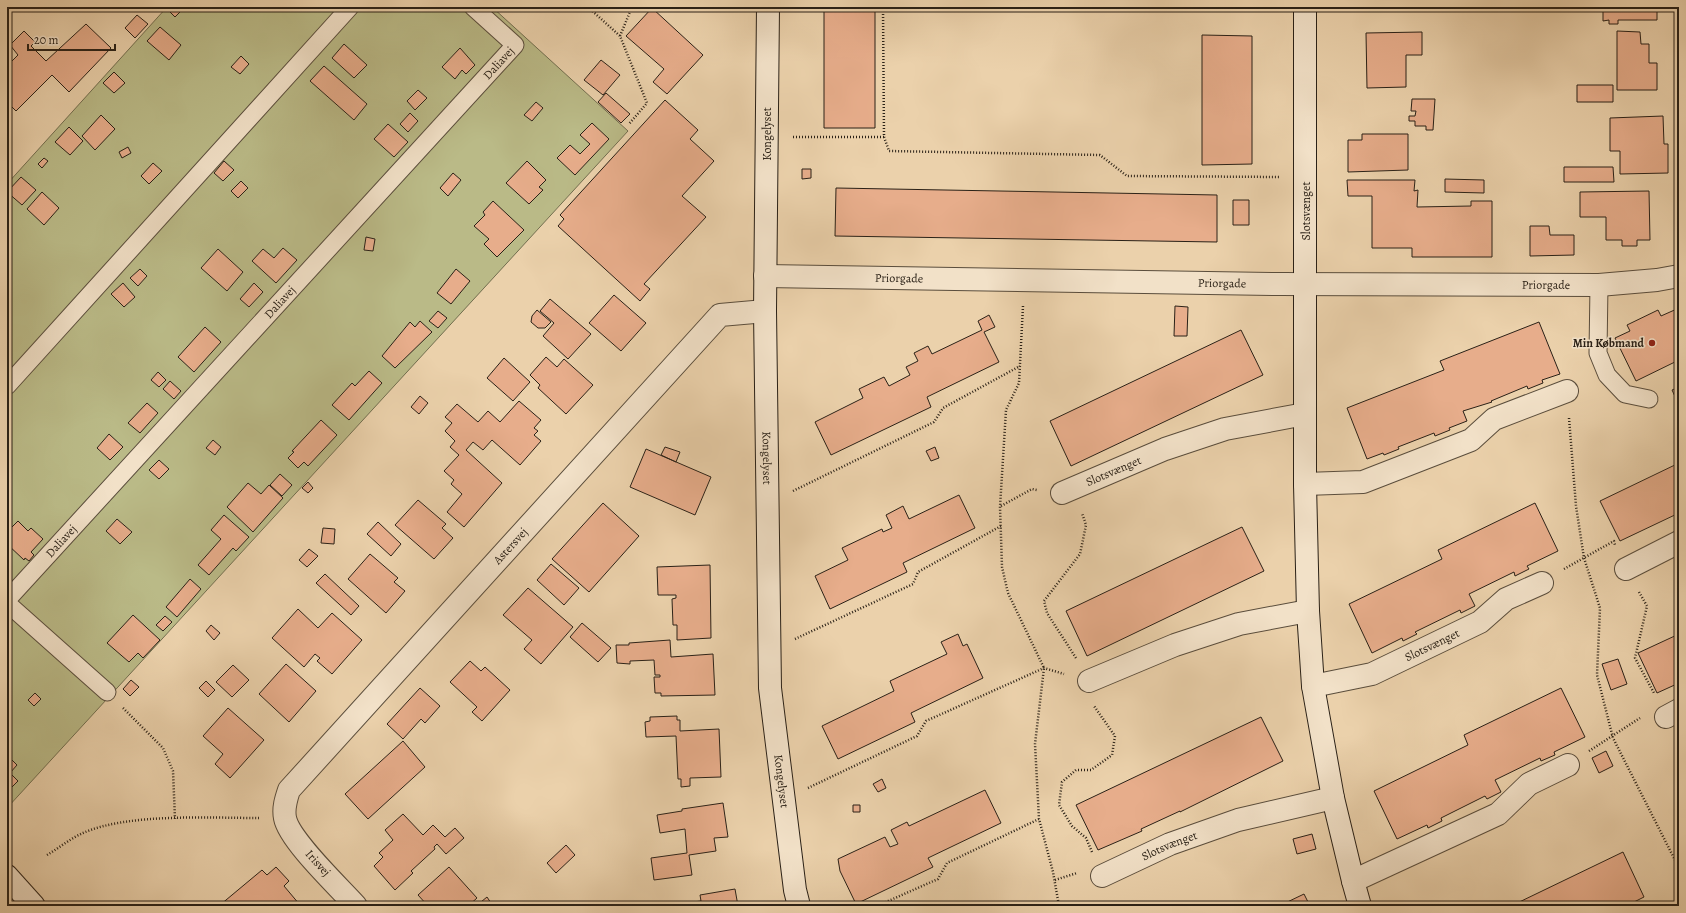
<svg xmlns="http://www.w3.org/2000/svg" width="1686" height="913" viewBox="0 0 1686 913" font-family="Alegreya,serif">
<rect width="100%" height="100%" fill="#ebd1ab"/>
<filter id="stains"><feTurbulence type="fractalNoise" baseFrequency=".005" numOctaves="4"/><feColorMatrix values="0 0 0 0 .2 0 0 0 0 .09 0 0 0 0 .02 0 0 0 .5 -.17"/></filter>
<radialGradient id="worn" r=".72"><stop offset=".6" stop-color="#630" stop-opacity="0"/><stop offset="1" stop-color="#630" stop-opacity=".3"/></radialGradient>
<path fill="#baba87" stroke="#726e4f" d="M167,7H492L628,131L7,808V184Z"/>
<path fill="#e7ad8b" stroke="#2a2117" d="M165,7H185L175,17Z
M824,7H875V128H824Z
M1603,7H1657V20H1618V24H1609V20L1603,21Z
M652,8L703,55L667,94L653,82L664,69L626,36Z
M137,15L148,24L135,38L125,28Z
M86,24L111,48L69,92L52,75L16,111L7,102V66L18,55L10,45L24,31L35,42L31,46L46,61Z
M160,27L181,45L169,60L147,41Z
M1617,31L1640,32L1641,44H1649V63H1657V90H1617Z
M1422,32V55H1406V87L1367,88L1366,33Z
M1202,35L1252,36V164L1202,165Z
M344,44L367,65L354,78L332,58Z
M460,48L475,65L466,74L462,70L455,79L442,67Z
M241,56L249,64L240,74L231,67Z
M601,60L620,75L603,95L584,80Z
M324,66L367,104L354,120L310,81Z
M114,72L125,83L114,93L103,83Z
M1577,85H1613V102H1577Z
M418,90L427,98L415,110L407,101Z
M606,93L630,114L621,123L598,102Z
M1412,99H1435L1433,130H1426V126H1415V121H1409V116H1415L1416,111H1411Z
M665,100L698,130L690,139L714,161L682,196L706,217L644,284L650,289L640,301L558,226L564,219L560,215Z
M536,102L543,108L532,121L524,115Z
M410,113L418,121L408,132L400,124Z
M101,115L115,129L95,150L82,136Z
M1663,116L1664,144H1668V173L1620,174V151H1610V118Z
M592,123L609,139L575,175L557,158L570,145L580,154L590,144L580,135Z
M388,124L408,142L394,157L374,139Z
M69,127L83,141L70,155L55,142Z
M1362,134H1408V170L1348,172V140H1362Z
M128,147L131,153L122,158L119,152Z
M44,158L48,161L42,168L38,164Z
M224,161L234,170L223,181L214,173Z
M527,161L546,180L539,187L543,190L529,204L506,183Z
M153,163L162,171L149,184L141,176Z
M1564,167H1613L1614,182H1564Z
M802,169H811V178L802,179Z
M453,173L461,180L448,196L440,188Z
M21,177L36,190L22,205L7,192Z
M1445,179L1484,180V193L1445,192Z
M1347,180H1415L1414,191L1418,190L1417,207L1471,206V201H1492V257H1412V248H1372V196H1348Z
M241,181L248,188L238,198L231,191Z
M836,188L1217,195V242L835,236Z
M1649,191L1650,240H1637V246H1622V240H1606V217H1580V192Z
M42,192L59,208L44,225L27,209Z
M1233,200H1249V225H1233Z
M493,201L524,230L497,257L484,244L489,239L474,226L485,215L483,212Z
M1530,226H1549L1550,235H1574V255L1530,256Z
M366,237L375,239L373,251L364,250Z
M283,248L297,260L276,283L252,261L263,249L274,258Z
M218,249L243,272L227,291L201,268Z
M140,269L147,276L138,286L130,278Z
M456,269L470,281L451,304L437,293Z
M123,283L135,297L124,307L111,294Z
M254,283L263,292L249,307L240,299Z
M614,295L646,323L621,351L589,323Z
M550,299L591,334L568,359L543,336L554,323L540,311Z
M1175,306L1188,307L1187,336H1174Z
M1679,308V360L1636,381L1615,338L1630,331L1627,325L1658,310L1661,316Z
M537,310L551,322L545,328H538L531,322L532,316Z
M438,311L447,318L438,328L429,321Z
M989,315L995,327L984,332L999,362L927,397L931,407L831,455L815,422L863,398L859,389L884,377L889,386L910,375L906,367L918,361L914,353L928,346L932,354L982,330L978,321Z
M420,321L432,332L395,368L382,356L410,322L415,327Z
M1539,322L1560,374L1542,380L1543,383L1528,389L1527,386L1491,401L1492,402L1463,411L1467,421L1449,428L1450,430L1435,436L1434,433L1398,447L1399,449L1384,455L1383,453L1367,459L1347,408L1444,370L1440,361Z
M205,327L221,342L194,372L178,357Z
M1241,330L1263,375L1071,466L1050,421Z
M546,357L557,367L564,359L593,385L566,414L538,388L540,385L530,375Z
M504,358L530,382L513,401L487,378Z
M369,371L382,383L349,420L332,405L352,383L355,386Z
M158,372L166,380L159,387L151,380Z
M170,381L181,391L174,399L163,389Z
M1679,387V403H1678L1672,390Z
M420,396L428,403L419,414L411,407Z
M519,401L541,420L534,428L538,431L534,435L541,441L520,465L492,440L483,450L473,442L466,450L502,483L464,527L447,512L462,494L451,484L454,480L444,471L459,455L450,447L455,441L445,431L452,423L445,417L457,404L478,422L488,411L500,422Z
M147,403L158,413L140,433L128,423Z
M321,420L337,435L308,466L304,462L298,468L288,458L294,452L292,451Z
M109,434L123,447L110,460L97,448Z
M213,440L221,447L215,455L206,448Z
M665,447L680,452L676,462L661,455Z
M935,447L939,458L931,461L926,451Z
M646,449L711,477L695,515L630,487Z
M159,460L169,469L159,479L149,470Z
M1679,463V513L1620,541L1600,501Z
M280,474L292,485L282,496L270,485Z
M308,482L313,488L308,493L302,488Z
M248,483L261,494L269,485L283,498L253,532L227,507Z
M959,495L975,528L903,563L907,572L830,609L815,576L848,560L842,548L882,529L883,532L892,528L886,515L903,506L909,519Z
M418,500L446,524L442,528L453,538L434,559L395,525Z
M603,503L639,536L589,592L552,559Z
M1535,503L1558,551L1527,566L1529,569L1515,576L1514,572L1469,594L1475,606L1461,613L1460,610L1415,632L1417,634L1403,641L1402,638L1372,653L1349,604L1442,559L1438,550Z
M224,515L249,537L236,551L233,548L209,575L198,565L221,539L211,530Z
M117,519L132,532L120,544L106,531Z
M18,521L28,531L31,528L43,539L31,552L34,555L29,561L25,558L24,560L7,544V532Z
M378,522L401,544L391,556L367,534Z
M1242,527L1264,571L1087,656L1066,611Z
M323,528L335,529L334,544L321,543Z
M309,549L318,556L307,567L299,560Z
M370,554L398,578L394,582L405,591L386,613L348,579Z
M551,564L579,588L564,605L537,580Z
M710,565L711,638L677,640V625H673L672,599L676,598V595H658L657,567Z
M325,574L359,606L351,615L316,583Z
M190,579L201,589L177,617L166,607Z
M528,588L573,627L541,664L524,649L532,640L503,615Z
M298,609L318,628L332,613L362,640L332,674L317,661L320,658L315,654L304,667L272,638Z
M133,615L160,640L143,658L138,653L129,662L107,643Z
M165,616L172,622L163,631L156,625Z
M582,623L611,648L598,662L570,637Z
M211,625L220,633L214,640L206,631Z
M958,634L963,646L967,644L983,678L911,713L915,722L838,759L822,726L894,691L890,681L947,654L941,642Z
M1679,634V683L1657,693L1638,653Z
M7,635L12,640L7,645Z
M670,640L671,657L713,654L715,695L661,696V693H655L654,677H660V675H655L654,660L630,661V664L617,663L616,645H629V643Z
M1618,659L1627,684L1611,690L1602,664Z
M470,661L481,671L485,667L510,690L482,721L472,712L477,707L450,682Z
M286,664L316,691L289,722L259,694Z
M233,665L249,680L232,697L216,682Z
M131,680L139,687L130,696L123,689Z
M206,681L215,690L208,697L199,688Z
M420,688L440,706L425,723L421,719L403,739L387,724Z
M1561,688L1585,737L1554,752L1555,755L1541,761L1540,758L1495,780L1501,792L1487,799L1485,796L1441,818L1442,821L1428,828L1427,825L1397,839L1374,791L1468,745L1464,735Z
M35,693L41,699L34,706L28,700Z
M228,708L264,740L230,778L215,764L223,754L203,736Z
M677,716V720H680V731L719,729L721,777L690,778V786L681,787V779H678L676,736L646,737L645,722L650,721V717Z
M1261,717L1283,761L1180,812V811L1141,829L1142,831L1098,850L1076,805Z
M403,741L425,767L368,819L345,794Z
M1606,751L1613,766L1599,773L1592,758Z
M7,755L17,765L10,773L18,781L7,792Z
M882,779L886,788L878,792L873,784Z
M985,790L1001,823L928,858L933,867L856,904L840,871L838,859L885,837L890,847L898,844L891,830L907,822L909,826Z
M723,803L728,837L714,838L716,851L689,855L692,875L654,880L651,858L687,853L685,829L660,833L657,815L682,811V809Z
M853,805H860V812H853Z
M403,814L423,835L433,825L445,837L455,828L464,838L446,854L437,844L434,847L435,849L411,871L413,873L395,890L374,866L383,857L379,853L393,840L385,830Z
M1312,834L1316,849L1297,854L1293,839Z
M566,845L575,855L556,873L547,863Z
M1623,852L1644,897L1630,904L1631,906H1511Z
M276,867L289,881L284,886L300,905L299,906L220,905L262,870L267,875Z
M449,867L477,898L468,906H428L418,895Z
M735,889L738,906H686L685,903L701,901L700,895Z
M1304,894L1310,906H1279Z
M487,897L493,906H476Z"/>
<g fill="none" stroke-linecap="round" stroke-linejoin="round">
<defs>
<g id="lane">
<path d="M1599,285L1598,353L1607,375L1625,394L1649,399"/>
<path d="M7,386L350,7"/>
<path id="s1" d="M7,600L515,45L473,7"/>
<path d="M7,603L107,692"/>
</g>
<g id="street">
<path id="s2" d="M765,276L1277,284L1599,285L1657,280L1679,276"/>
<path d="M1305,484L1363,482L1471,440L1494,419L1567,391"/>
<path id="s3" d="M1062,493L1165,449L1225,429L1305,414"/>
<path d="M1626,569L1679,542"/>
<path d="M1089,681L1175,645L1239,624L1308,611"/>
<path id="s4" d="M1313,686L1372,674L1480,622L1506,599L1542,583"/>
<path d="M1666,717L1679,710"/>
<path id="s5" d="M1102,876L1170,844L1238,820L1333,798"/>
<path d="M1353,881L1498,814L1529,784L1568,765"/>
<path id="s6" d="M356,906C339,887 289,840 285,818C283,808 286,799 289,790L720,315L765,311"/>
</g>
<g id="secondary">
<path id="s7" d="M768,7L765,311L770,688L795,890L799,906"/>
<path d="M1305,7V484L1308,611L1313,686L1333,798L1353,881L1360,906"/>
<path d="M7,876L34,906"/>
</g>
</defs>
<use href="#lane" stroke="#5a4d3c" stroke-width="19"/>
<use href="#street" stroke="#5a4d3c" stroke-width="24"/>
<use href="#secondary" stroke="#2a2117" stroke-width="24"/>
<path stroke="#2a2117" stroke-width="2.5" stroke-dasharray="1 2" stroke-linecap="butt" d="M588,7L620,36L647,103L629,124
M620,36L632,7
M793,137H884L883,7
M884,137L889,151L1100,155L1127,176L1279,177
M1023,306L1019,383L1006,410L1000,507L1002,567L1008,593L1044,668L1035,744L1039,819L1053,872L1059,906
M1569,418L1576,506L1584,558L1600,608L1597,675L1613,738L1679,868
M793,491L934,422L943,408L1020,366
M1001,506L1032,489L1037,490
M1564,569L1614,541L1615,545
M1639,592L1647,606L1635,658L1654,693
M795,639L913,584L918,572L1001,526
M1076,658L1047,613L1044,601L1080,554L1086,525L1082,513
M123,708L163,748L173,771L175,819
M1589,751L1640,718
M808,788L917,736L926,721L1044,668L1064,674
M1092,852L1086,838L1072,826L1059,805L1062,782L1076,770H1091L1112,755L1115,736L1094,706
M47,855C59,848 71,838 83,833C128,813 209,818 259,818
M1055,880L1077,873
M877,906L938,879L947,863L1039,819"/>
<use href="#lane" stroke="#f2e1c8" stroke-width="17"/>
<use href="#street" stroke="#f2e1c8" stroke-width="22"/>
<use href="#secondary" stroke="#f2e1c8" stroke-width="22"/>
</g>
<circle fill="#8f2418" stroke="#f2e1c8" stroke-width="1.5" cx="1652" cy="343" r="4"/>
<g text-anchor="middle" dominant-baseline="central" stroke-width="3" stroke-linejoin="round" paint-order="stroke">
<g font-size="12" fill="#2a2117" stroke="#f2e1c8">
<text stroke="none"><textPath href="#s1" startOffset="728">Daliavej</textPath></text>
<text transform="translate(767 134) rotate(-90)">Kongelyset</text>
<text transform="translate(1306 211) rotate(-90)">Slotsvænget</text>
<text stroke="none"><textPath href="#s2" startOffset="134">Priorgade</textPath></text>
<text stroke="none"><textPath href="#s2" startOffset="457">Priorgade</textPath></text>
<text stroke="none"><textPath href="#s2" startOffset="781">Priorgade</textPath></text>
<text stroke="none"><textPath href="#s1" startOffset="404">Daliavej</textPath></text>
<text stroke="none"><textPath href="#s7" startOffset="451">Kongelyset</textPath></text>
<text stroke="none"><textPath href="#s3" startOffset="56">Slotsvænget</textPath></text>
<text stroke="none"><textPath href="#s1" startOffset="80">Daliavej</textPath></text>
<text stroke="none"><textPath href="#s6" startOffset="472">Astersvej</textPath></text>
<text stroke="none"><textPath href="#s4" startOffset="127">Slotsvænget</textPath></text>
<text stroke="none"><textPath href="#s7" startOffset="775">Kongelyset</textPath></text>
<text stroke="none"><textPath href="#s5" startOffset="74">Slotsvænget</textPath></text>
<text transform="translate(318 863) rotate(48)">Irisvej</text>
</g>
<g font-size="12" font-weight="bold" fill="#2a2117" stroke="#f2e1c8" text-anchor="end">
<text x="1644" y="343">Min Købmand</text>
</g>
</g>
<rect width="1686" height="913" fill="none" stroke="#ebd1ab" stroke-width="24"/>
<rect x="8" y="8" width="1670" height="897" fill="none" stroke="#2a2117" stroke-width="2"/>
<rect x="12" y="12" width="1662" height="889" fill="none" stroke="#2a2117"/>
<path d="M28 44v6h87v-6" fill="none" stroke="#2a2117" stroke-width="2"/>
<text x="34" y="44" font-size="12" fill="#2a2117" stroke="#f2e1c8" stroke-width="3" paint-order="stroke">20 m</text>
<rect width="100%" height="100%" filter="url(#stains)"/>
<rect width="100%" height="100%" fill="url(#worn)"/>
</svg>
